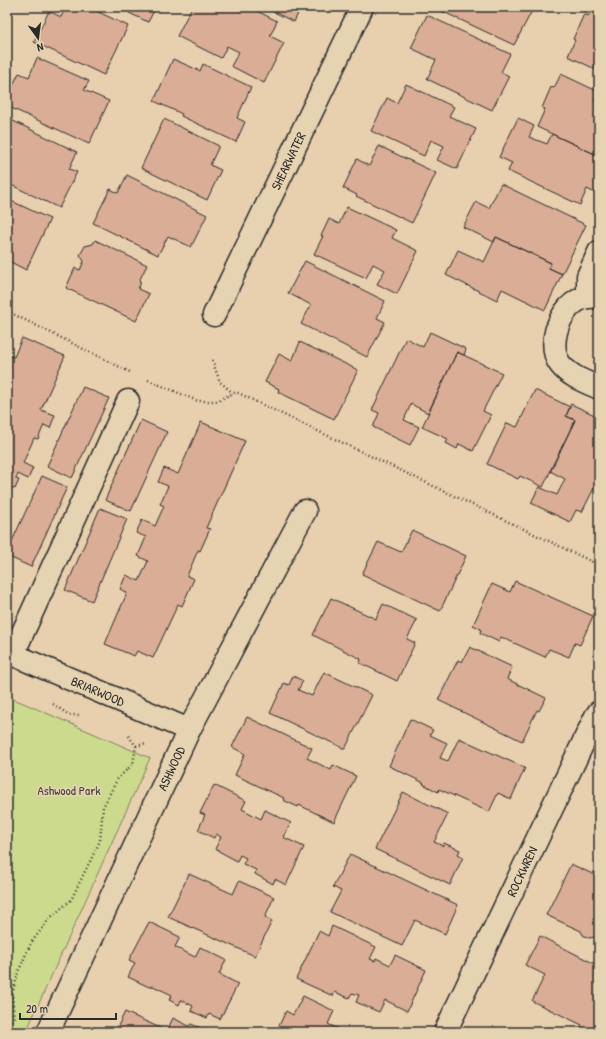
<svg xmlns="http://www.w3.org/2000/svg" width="606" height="1039" viewBox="0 0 606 1039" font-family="'Patrick Hand',sans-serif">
<rect width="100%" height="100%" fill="#e8d0af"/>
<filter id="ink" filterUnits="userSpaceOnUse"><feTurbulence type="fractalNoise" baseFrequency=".025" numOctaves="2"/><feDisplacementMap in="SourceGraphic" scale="8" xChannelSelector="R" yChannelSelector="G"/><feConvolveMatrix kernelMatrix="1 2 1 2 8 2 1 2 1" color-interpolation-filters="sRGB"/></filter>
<g filter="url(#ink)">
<path fill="#ccda8d" stroke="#7c825c" d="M7,696L150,758L26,1032H7Z"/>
<path fill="#daad96" stroke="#2b2b2b" d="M66,7H88L128,26L104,75L34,42L49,11L61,17Z
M132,7H156L148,22L129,13Z
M192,7H249L277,21L270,36L284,43L264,83L231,66L239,52L227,46L221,58L177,36Z
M264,7H301L294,22Z
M433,7H534L514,45Z
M593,7H599V71L568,56L575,40L573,39L584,14L588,16Z
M427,15L510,54L501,72L509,76L492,110L427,79L436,60L411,48Z
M37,58L89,81L84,90L109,101L89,144L7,106V97L19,73L29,77Z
M173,59L200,71L203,64L251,87L237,118L245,122L236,142L181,116L182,114L154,101Z
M561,74L599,92L595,101L599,103V156L537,127L545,109L542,108L551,87L554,88Z
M406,84L454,107L449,116L476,129L457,169L437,160L444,146L431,140L424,156L371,131L387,98L397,103Z
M7,118L77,152L69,169L77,172L59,208L7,183Z
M518,118L534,126L529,137L547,144L552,134L599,156V195L587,189L580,205L508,171L512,163L499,157Z
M164,119L219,146L210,165L221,170L207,200L141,168Z
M379,146L436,173L412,223L356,196L357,195L343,188L357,159L369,166Z
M127,175L207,215L191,247L168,236L158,255L93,223L110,189L118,193Z
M501,184L586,225L562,274L549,268L551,263L496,237L494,242L463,227L476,202L489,208Z
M7,199L50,219L26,270L7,260Z
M347,207L396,230L392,238L418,251L397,294L377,284L385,270L373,264L366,278L314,254L323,236H321L329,219L339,224Z
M496,237L551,263L549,268L562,274L545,310L502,289L497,300L446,275L458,250L484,262Z
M95,240L147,265L139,281L141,282L138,289L149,294L136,321L66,288L75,268L80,270L84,261L80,255L85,246L93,244Z
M305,261L385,301L377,318L385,322L367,357L301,324L311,305L288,293Z
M430,332L466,349L464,355L457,352L428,413L411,404L404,420L419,427L410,445L373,427L379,413L372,410L406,338L423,347Z
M22,338L65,356L41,410L55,415L50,428L44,425L38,439L34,438L23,463L33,468L28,479L18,474L16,479L19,480L15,489L12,488L10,492L7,491V365L11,356L14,357Z
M300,342L358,370L334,419L278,392L279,389L265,382L279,354L292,361Z
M457,352L502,373L483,411L491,415L473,451L459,444L457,449L446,443L448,439L422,427Z
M83,387L109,398L72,478L47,466Z
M535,390L570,407L566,416L575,420L543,487L520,476L518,479L487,464L507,423L517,427Z
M571,404L599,417V478L582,512L576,510L570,522L531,503L539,487L557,495L565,479L550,471L575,420L566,416Z
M141,420L167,432L131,511L105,500Z
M201,422L245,441L206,528L210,529L200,551L198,550L187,576L194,579L182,606L178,604L153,658L137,651L134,656L105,644L127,593L120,589L126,575L139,581L148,561L138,556L146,537L136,533L142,520L155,526L164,506L160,504L168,486L158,482L164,468L178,474Z
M42,476L67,487L31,567L7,556V552Z
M100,508L127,519L92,601L65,590Z
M412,530L466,556L440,611L362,574L378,542L401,552Z
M515,581L593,616L580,645L575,643L569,657L549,649L545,657L501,637L499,642L480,633L481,629L473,625L492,584L510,592Z
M331,598L376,619L383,604L417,620L407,639L415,643L397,681L360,663L361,659L313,635Z
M470,647L512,667L507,679L546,698L539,711L537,710L522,741L438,700L458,660L462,662Z
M324,672L372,695L345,749L270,713L284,683L289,685L293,676L303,681L298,690L312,696Z
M247,717L312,748L307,758L331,770L333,765L356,776L334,822L299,805L298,807L283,800L284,798L235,775L245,754L232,747Z
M410,719L433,730L430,735L447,743L440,758L448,761L459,738L525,768L511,799L498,793L489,812L439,789L438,792L423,784L424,783L389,766Z
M214,785L246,801L242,809L261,819L265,810L291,823L283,837L304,847L286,885L275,879L273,884L255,874L256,870L243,864L246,858L240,855L237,861L215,849L221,837L216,834L214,838L198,830L205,815L200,813Z
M403,792L448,814L434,842L443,846L444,843L460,850L458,854L463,857L450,885L375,849Z
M350,854L458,905L445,934L415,920L402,946L330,912L341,891L333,887Z
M571,864L599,877L598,938L595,937L589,938L583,935L581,931L546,915Z
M189,874L233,894L239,881L274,897L265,917L272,921L255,956L168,917Z
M149,922L180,937L175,947L195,957L200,947L226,960L219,974L238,984L220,1019L209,1014L207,1018L191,1011L193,1006L181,1000L179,1005L169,1000L172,995L153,986L149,987L128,977L135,963L129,960Z
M332,926L376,947L370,959L375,961L376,958L390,965L395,955L426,970L407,1011L385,1000L379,1012L356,1002L359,995L352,993L349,998L335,992L333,996L296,979L319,931L328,936Z
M540,936L599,966L598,974H599V1032H578L582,1025L532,1001L545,975L525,965Z
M303,996L334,1011L328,1024L345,1032H276L286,1011L293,1015Z
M125,1012L167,1031L173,1018L189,1026L191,1024L208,1031L115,1032Z"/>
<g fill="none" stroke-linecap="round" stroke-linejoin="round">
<defs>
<g id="minor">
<path d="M588,297V276L599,252"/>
<path d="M599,298C567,288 543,341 560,364C569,376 586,382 599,388"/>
<path id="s1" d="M214,315L362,7"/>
<path id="s2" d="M7,652L189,730"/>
<path d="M13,654L128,401"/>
<path id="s3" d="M48,1032L189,730L305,511"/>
<path id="s4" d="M445,1032L596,716L599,712"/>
</g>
</defs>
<use href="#minor" stroke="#2b2b2b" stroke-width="25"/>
<path stroke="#2b2b2b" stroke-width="2.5" stroke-dasharray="1 3" stroke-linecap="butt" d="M7,311L132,373
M212,360L220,382L233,393
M148,380L198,401H217L236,392L599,565
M53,704L69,715H81
M136,746L147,743
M7,1032L14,1018L12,995L19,970L31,943L50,918L71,900L100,841L103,807L118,778L133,764L136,746L128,735"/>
<use href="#minor" stroke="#e5d3b1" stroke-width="22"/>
</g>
</g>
<g text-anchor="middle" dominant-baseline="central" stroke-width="3.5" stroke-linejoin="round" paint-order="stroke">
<g font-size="13" fill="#2b2b2b" stroke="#e5d3b1">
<text stroke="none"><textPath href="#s1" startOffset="171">SHEARWATER</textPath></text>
<text stroke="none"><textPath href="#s2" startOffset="99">BRIARWOOD</textPath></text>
<text stroke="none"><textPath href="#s3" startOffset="291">ASHWOOD</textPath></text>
<text stroke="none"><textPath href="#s4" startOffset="178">ROCKWREN</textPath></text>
</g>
<g font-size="13" fill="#43453a" stroke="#e5d3b1">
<text x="69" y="790">Ashwood Park</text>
</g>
</g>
<rect width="606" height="1039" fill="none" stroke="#e5d3b1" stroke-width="24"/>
<rect x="12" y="12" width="582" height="1015" fill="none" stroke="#2b2b2b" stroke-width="1.5" filter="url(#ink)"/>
<g transform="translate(38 38) rotate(166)" stroke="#e5d3b1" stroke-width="3" paint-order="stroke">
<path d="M0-3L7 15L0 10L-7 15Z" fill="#2b2b2b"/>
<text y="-6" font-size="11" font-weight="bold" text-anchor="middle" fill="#2b2b2b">N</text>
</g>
<path d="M20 1013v6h96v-6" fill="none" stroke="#2b2b2b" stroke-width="2"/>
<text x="26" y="1013" font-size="12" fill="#2b2b2b" stroke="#e5d3b1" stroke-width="3" paint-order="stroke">20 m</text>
</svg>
